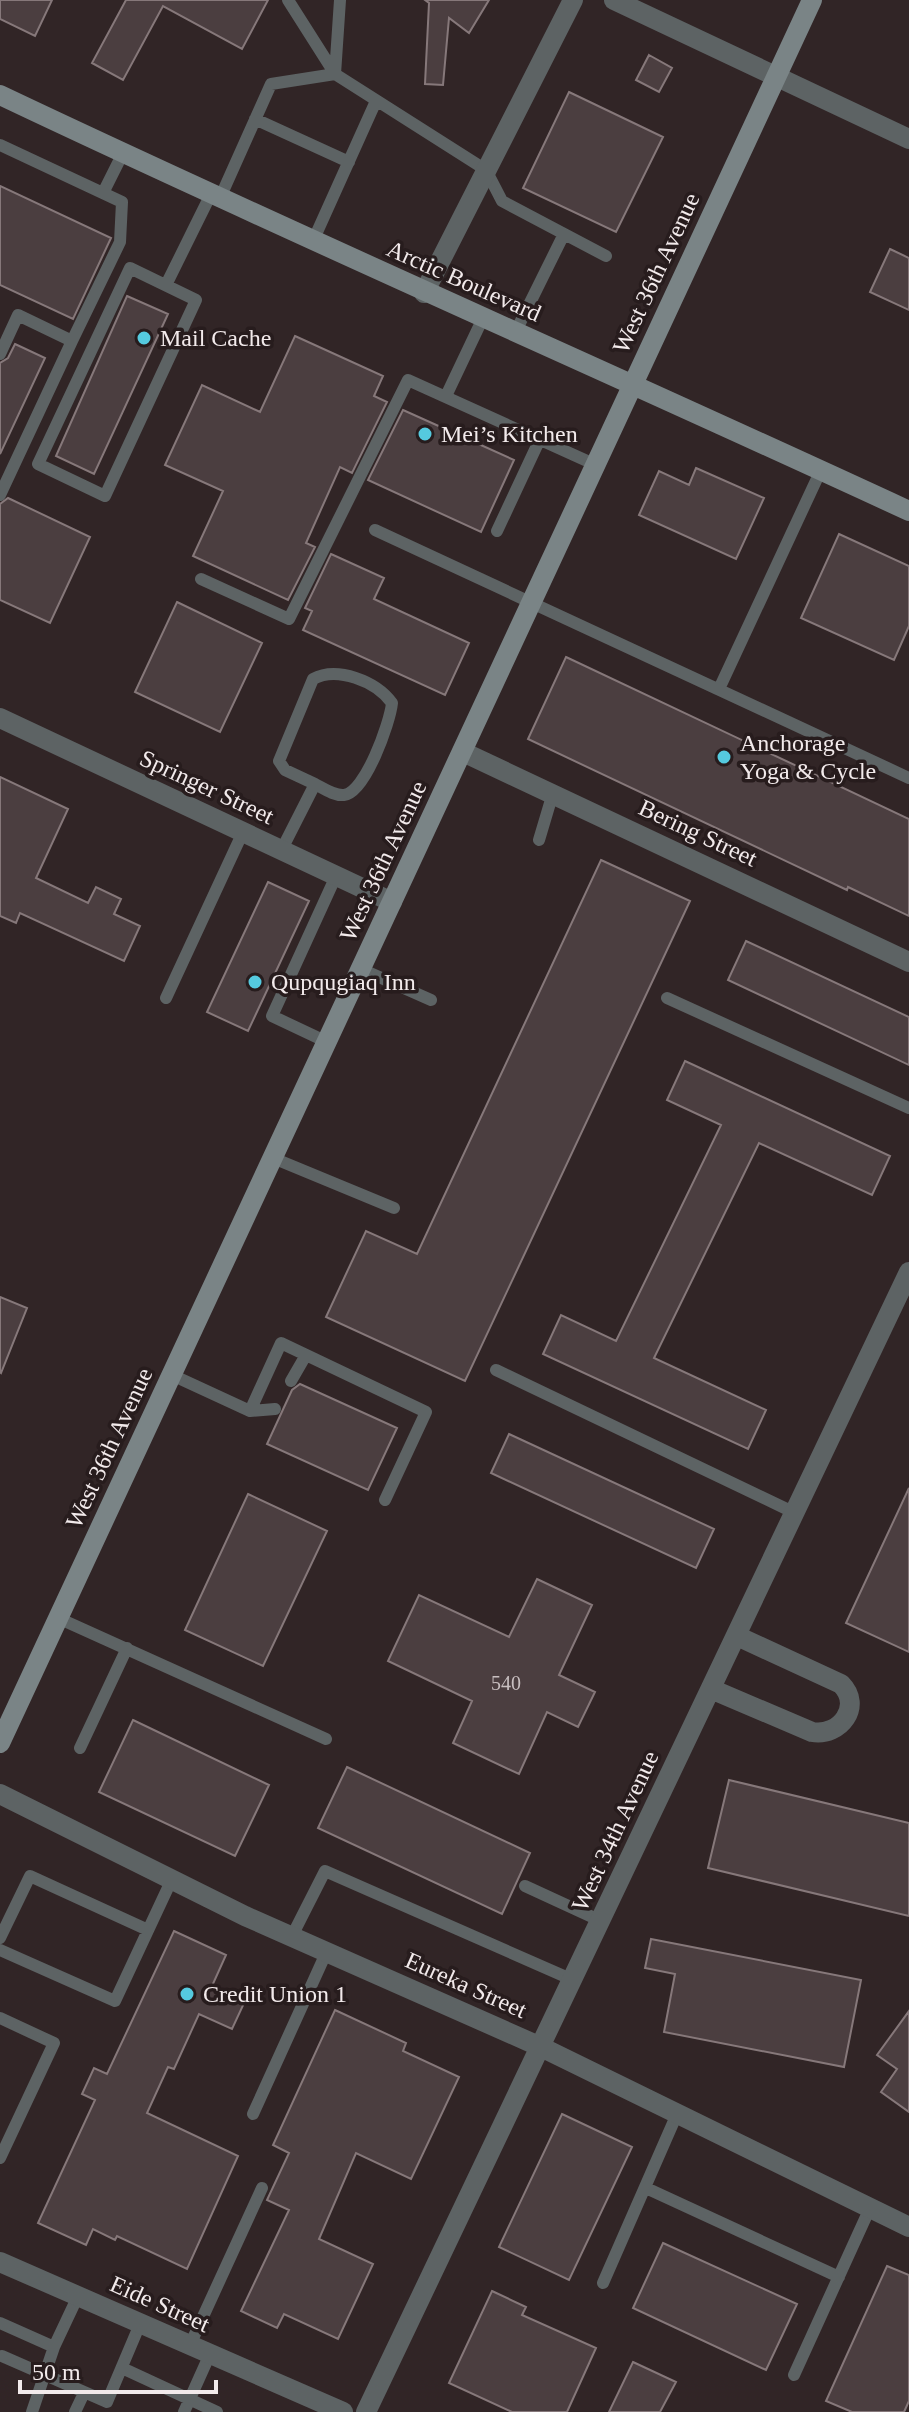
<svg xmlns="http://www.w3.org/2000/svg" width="909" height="2412" viewBox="0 0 909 2412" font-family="'Times New Roman',serif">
<rect width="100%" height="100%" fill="#312526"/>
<path fill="#4b3e40" stroke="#86787a" stroke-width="2" d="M0,0H52L35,36L0,19Z
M126,0H268L242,49L163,6L123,80L92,63Z
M425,0H489L469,33L449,18L443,85L425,84L429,3Z
M649,55L672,68L659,92L636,80Z
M569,92L663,137L616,232L523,188Z
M0,186L111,238L73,319L0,285Z
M890,249L909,258V310L870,292Z
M127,296L168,314L94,474L56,456Z
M295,336L383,376L374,396L387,402L352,473L340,467L306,543L315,547L288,600L193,556L223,491L165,465L202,385L260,412Z
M15,344L45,358L0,454V363L8,358Z
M403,410L514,460L481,532L368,480Z
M696,468L764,498L736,559L639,515L659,471L689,485Z
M8,498L90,537L50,623L0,600V504Z
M839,534L909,566V626L894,660L801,618Z
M331,554L384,578L374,599L469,643L445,695L303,630L312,611L305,608Z
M177,602L262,643L220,732L135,692Z
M566,657L909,819V916L848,887L847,890L528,739Z
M0,777L68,809L36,878L88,903L96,887L121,899L114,914L140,926L124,961L20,913L16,923L0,916Z
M601,860L690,901L465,1381L326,1317L366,1231L417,1254Z
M268,882L309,901L248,1031L207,1012Z
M746,941L909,1017V1065L728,980Z
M685,1061L890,1156L872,1195L759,1143L654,1358L766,1410L748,1449L543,1354L561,1315L616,1341L721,1125L667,1100Z
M0,1297L27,1308L1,1373L0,1372Z
M300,1384L397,1428L368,1490L267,1444L292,1390Z
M509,1434L714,1529L696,1568L491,1473Z
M909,1488V1652L846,1623Z
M248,1494L327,1531L263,1666L185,1630Z
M537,1579L592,1605L559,1675L595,1692L578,1727L547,1712L519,1774L453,1743L472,1701L388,1661L419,1595L509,1637Z
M133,1720L269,1785L235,1856L99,1792Z
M347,1767L530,1853L502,1914L318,1828Z
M729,1780L909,1823V1916L708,1868Z
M174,1931L226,1955L212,1986L245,2001L232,2029L199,2014L174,2069L168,2067L147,2113L238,2156L187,2269L117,2236L115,2240L93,2229L86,2245L38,2223L95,2100L82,2094L94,2068L107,2074Z
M651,1939L861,1980L844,2067L664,2032L675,1974L645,1968Z
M335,2010L406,2043L403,2051L459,2077L411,2179L356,2153L319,2239L373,2264L338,2339L284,2314L277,2328L241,2311L289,2210L267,2200L289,2153L273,2145Z
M909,2011V2112L881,2092L897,2069L877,2055Z
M562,2114L632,2147L569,2280L499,2247Z
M663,2243L797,2304L766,2370L633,2308Z
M887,2266L909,2275V2401L904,2412H852L826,2401Z
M492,2291L526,2307L522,2315L596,2348L567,2412H512L449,2383Z
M633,2362L676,2382L660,2412H609Z"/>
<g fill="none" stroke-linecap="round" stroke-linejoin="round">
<path stroke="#5d6364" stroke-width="12" d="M288,0L335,74L486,170L502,201L606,256
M335,74L340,0
M255,119L349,162
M0,145L122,202L120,242L72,341
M103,193L123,153
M220,198L271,84L335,74
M313,241L376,101
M130,268L196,300L105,496L38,464Z
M166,285L211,194
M515,333L564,234
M0,354L18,315L72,341L0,495
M446,396L483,318
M375,530L909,778
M497,531L540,439
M201,579L289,619L408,380L596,465
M719,689L821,470
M539,840L553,793
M281,851L315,784C323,788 334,796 344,795C365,793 390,723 392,703C376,681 337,666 313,679L279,761L285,770L315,784
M361,969L431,1000
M166,998L243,832
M667,998L909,1108
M327,1042L272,1016L336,876
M273,1158L394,1208
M496,1370L795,1513
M172,1375L250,1411L281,1343L426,1412L385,1500
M291,1381L306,1355
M250,1411L275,1409
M58,1618L326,1739
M80,1748L127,1648
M525,1886L601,1921
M292,1936L325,1871L573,1980
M0,1938L30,1876L148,1930
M0,1950L115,2001L172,1879
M0,2018L54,2043L0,2158
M253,2114L327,1951
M646,2188L839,2277
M603,2283L677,2114
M0,2323L54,2347L78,2296
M190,2345L262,2188
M2,2356L107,2402L140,2324
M122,2368L217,2412
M794,2375L870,2208
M32,2412L54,2347
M75,2412L84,2393
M184,2412L210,2354"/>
<path stroke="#5d6364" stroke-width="20" d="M614,0L909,139
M424,293L573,0
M0,718L392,902
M463,752L909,962
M711,1689L812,1732C840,1737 863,1706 841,1684L737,1636
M0,1794L245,1916L541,2047L909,2227
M0,2262L343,2412
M366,2412L909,1272"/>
<path stroke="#7a8486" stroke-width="20" d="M0,95C301,238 607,371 909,511
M0,1743L812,0"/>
</g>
<g fill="#55cadf" stroke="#271c1d" stroke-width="3">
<circle cx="144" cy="338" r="8"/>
<circle cx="425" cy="434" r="8"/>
<circle cx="724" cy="757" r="8"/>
<circle cx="255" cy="982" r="8"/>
<circle cx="187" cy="1994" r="8"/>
</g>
<g text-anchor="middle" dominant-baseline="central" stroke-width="7" stroke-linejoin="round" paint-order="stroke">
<g font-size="20" fill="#c8bfc0">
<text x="506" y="1683">540</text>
</g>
<g font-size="24" fill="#f2eaeb" stroke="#271c1d">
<text transform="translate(656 273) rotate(-65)">West 36th Avenue</text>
<text transform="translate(464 281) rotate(24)">Arctic Boulevard</text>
<text transform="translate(207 787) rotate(25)">Springer Street</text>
<text transform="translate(698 833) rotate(25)">Bering Street</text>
<text transform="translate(383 861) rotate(-65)">West 36th Avenue</text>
<text transform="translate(109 1448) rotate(-65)">West 36th Avenue</text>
<text transform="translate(615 1831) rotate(-65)">West 34th Avenue</text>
<text transform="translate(466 1985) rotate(24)">Eureka Street</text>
<text transform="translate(160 2304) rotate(24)">Eide Street</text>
</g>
<g font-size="24" fill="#f2eaeb" stroke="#271c1d" text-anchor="start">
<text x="160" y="338">Mail Cache</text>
<text x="441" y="434">Mei’s Kitchen</text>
<text x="740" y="743">Anchorage<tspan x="740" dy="28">Yoga &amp; Cycle</tspan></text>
<text x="271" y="982">Qupqugiaq Inn</text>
<text x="203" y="1994">Credit Union 1</text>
</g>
</g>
<path d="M20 2380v12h196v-12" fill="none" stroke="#f2eaeb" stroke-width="4"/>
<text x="32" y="2380" font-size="24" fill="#f2eaeb" stroke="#271c1d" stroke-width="6" paint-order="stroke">50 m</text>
</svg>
